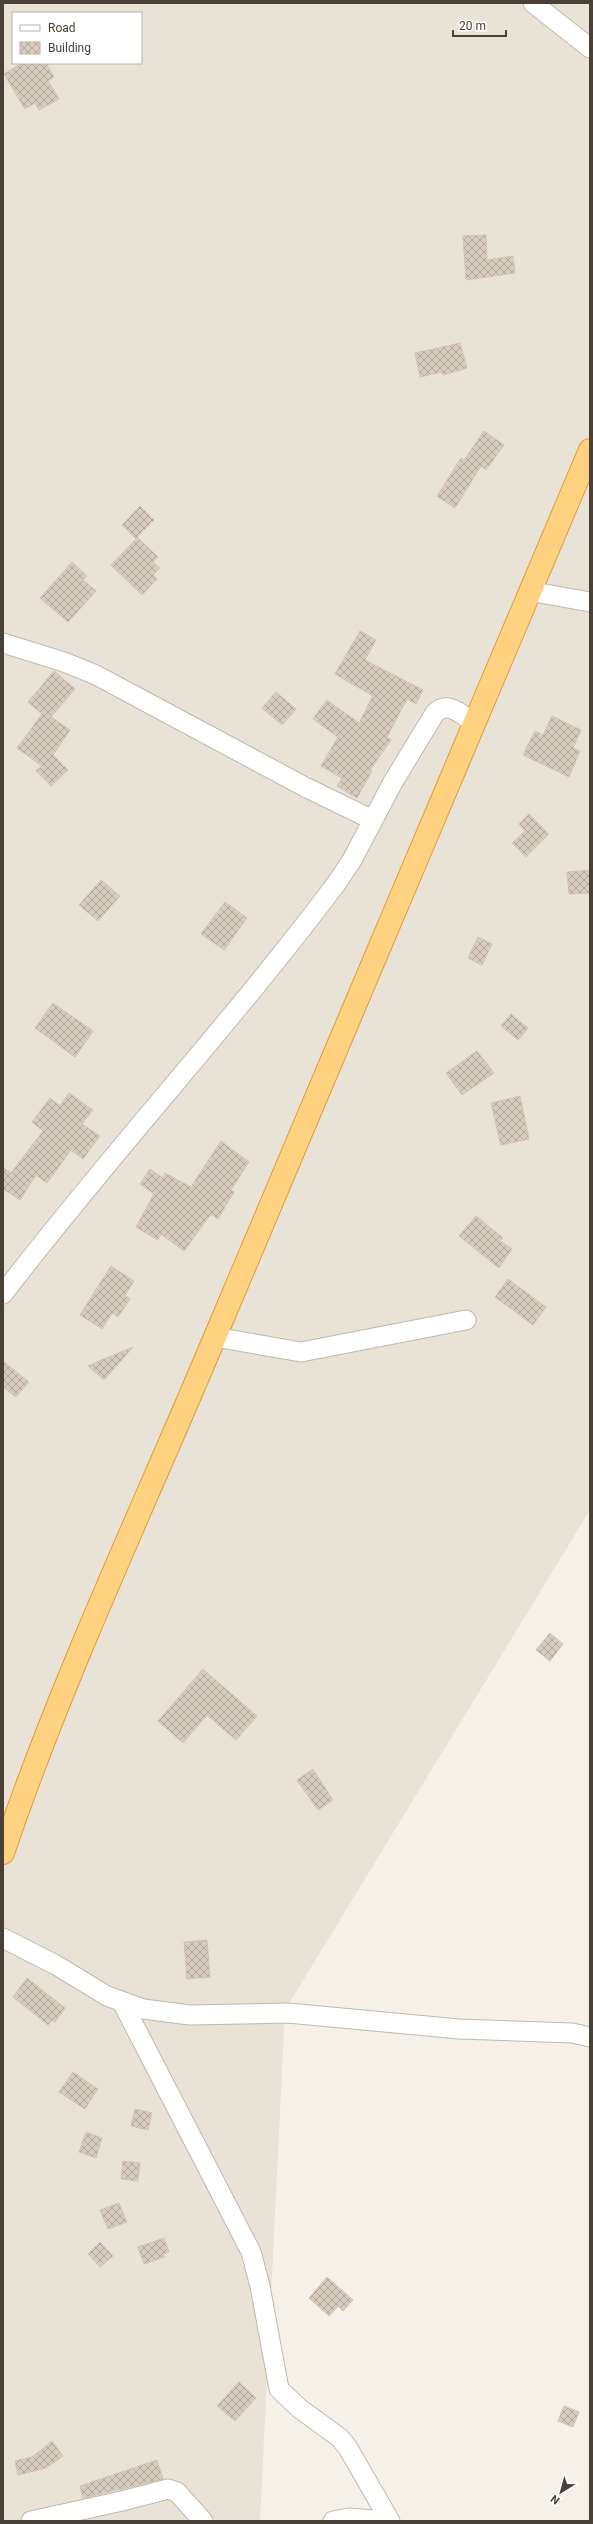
<svg xmlns="http://www.w3.org/2000/svg" width="593" height="2524" viewBox="0 0 593 2524" font-family="Roboto,sans-serif">
<defs>
<pattern id="building-cross-hatch" width="8" height="8" patternUnits="userSpaceOnUse"><rect width="8" height="8" fill="#d7ccbe"/><path d="M0 0l8 8M0 8l8-8" fill="none" stroke="#b0a79b"/></pattern>
</defs>
<rect width="100%" height="100%" fill="#f5f1e9"/>
<path fill="#e9e2d7" fill-rule="evenodd" d="M3,3H590V1510L285,2010L260,2521H3ZM13,13H141V63H13Z"/>
<path fill="url(#building-cross-hatch)" stroke="#d2c4b1" d="M22,63H46L54,77L48,81L59,99L39,110L35,103L25,109L4,74Z
M486,235L487,260L513,256L515,273L466,280L463,236Z
M460,343L467,368L443,375L442,372L420,377L415,353Z
M484,431L504,445L486,470L481,466L455,508L437,496L461,458L464,460Z
M140,506L154,520L137,537L158,557L153,562L160,568L153,575L157,579L142,595L111,565L136,539L122,525Z
M72,562L87,576L83,580L96,591L68,622L40,598Z
M360,631L376,640L365,660L423,690L416,704L407,699L387,737L391,740L370,770L372,771L357,798L337,786L342,778L321,766L338,737L313,719L327,700L359,723L373,696L335,674Z
M54,671L75,689L51,717L70,730L53,755L68,770L51,786L36,771L42,766L17,748L42,714L28,702Z
M276,692L296,709L282,725L262,708Z
M552,716L581,730L573,748L580,751L569,777L523,755L535,731L543,735Z
M529,814L549,834L526,857L512,843L525,831L519,824Z
M590,870V893L569,894L567,872Z
M101,880L120,896L98,921L79,905Z
M225,902L247,918L224,950L201,934Z
M478,937L492,944L482,965L468,958Z
M53,1003L93,1031L75,1057L35,1028Z
M511,1014L528,1028L518,1040L501,1026Z
M477,1051L494,1073L462,1095L446,1073Z
M69,1093L93,1110L82,1124L100,1136L83,1159L71,1150L47,1183L36,1175L20,1200L3,1189V1167L11,1173L43,1131L32,1122L50,1098L60,1106Z
M520,1096L529,1139L501,1145L491,1103Z
M221,1141L249,1162L231,1190L234,1192L218,1219L211,1214L184,1251L161,1234L158,1240L136,1227L154,1194L140,1184L150,1169L163,1178L165,1173L191,1187Z
M476,1216L503,1238L500,1241L512,1249L499,1268L459,1236Z
M111,1266L134,1281L125,1295L130,1299L118,1317L112,1313L102,1329L80,1315Z
M508,1279L546,1307L533,1325L495,1297Z
M133,1347L104,1380L88,1366L99,1361Z
M3,1361L29,1382L16,1397L3,1387Z
M550,1633L563,1644L550,1661L536,1650Z
M203,1669L257,1716L236,1740L207,1715L183,1743L158,1721Z
M313,1769L333,1800L318,1810L297,1780Z
M207,1940L210,1977L187,1979L184,1942Z
M27,1978L65,2008L55,2022L52,2020L48,2025L13,1997Z
M73,2072L98,2089L85,2109L59,2092Z
M135,2109L152,2113L148,2130L131,2126Z
M86,2132L102,2138L96,2158L79,2152Z
M123,2161L140,2163L138,2181L121,2179Z
M119,2203L127,2222L108,2229L100,2210Z
M164,2238L169,2252L163,2254L165,2257L144,2264L138,2247Z
M100,2242L113,2256L100,2267L88,2254Z
M327,2277L353,2300L343,2311L338,2306L329,2316L309,2298Z
M239,2382L256,2398L235,2421L217,2406Z
M564,2406L579,2412L573,2427L558,2421Z
M52,2441L63,2456L46,2468L18,2475L15,2461L32,2457Z
M157,2460L163,2479L83,2498L80,2486Z"/>
<g fill="none" stroke-linecap="round" stroke-linejoin="round">
<defs>
<path id="minor" d="M533,3L590,48
M529,591L590,602
M3,643L64,662L96,675L305,787L373,820
M3,1294C110,1154 230,1025 336,884L352,860L393,782L435,713C448,700 462,715 474,723
M215,1337L301,1352L466,1320
M3,1938L56,1965L107,1996L143,2009L190,2015L288,2013L459,2029L572,2033L590,2037
M122,2002L251,2252L260,2286L279,2389L299,2408L340,2438L348,2448L390,2521
M31,2521L122,2501L168,2489L177,2492L203,2521
M333,2521L349,2518L384,2521"/>
<path id="trunk" d="M3,1853C62,1679 141,1513 212,1344C338,1046 463,748 590,450"/>
</defs>
<use href="#minor" stroke="#c1b8ab" stroke-width="21"/>
<use href="#trunk" stroke="#e19b37" stroke-width="24"/>
<use href="#minor" stroke="#fff" stroke-width="19"/>
<use href="#trunk" stroke="#ffd281" stroke-width="22"/>
</g>
<rect width="593" height="2524" fill="none" stroke="#494137" stroke-width="8"/>
<rect x="12" y="12" width="130" height="52" fill="#ffffff" stroke="#b6b3af"/>
<rect x="20" y="25" width="20" height="6" fill="#ffffff" stroke="#b6b3af"/>
<text x="48" y="32" font-size="12" fill="#494137">Road</text>
<rect x="20" y="42" width="20" height="12" fill="url(#building-cross-hatch)" stroke="#b6b3af"/>
<text x="48" y="52" font-size="12" fill="#494137">Building</text>
<g transform="translate(561 2492) rotate(217)" stroke="#ffffff" stroke-width="3" paint-order="stroke">
<path d="M0-3L7 15L0 10L-7 15Z" fill="#494137"/>
<text y="-6" font-size="11" font-weight="bold" text-anchor="middle" fill="#494137">N</text>
</g>
<path d="M453 30v6h53v-6" fill="none" stroke="#494137" stroke-width="2"/>
<text x="459" y="30" font-size="12" fill="#494137" stroke="#ffffff" stroke-width="3" paint-order="stroke">20 m</text>
</svg>
